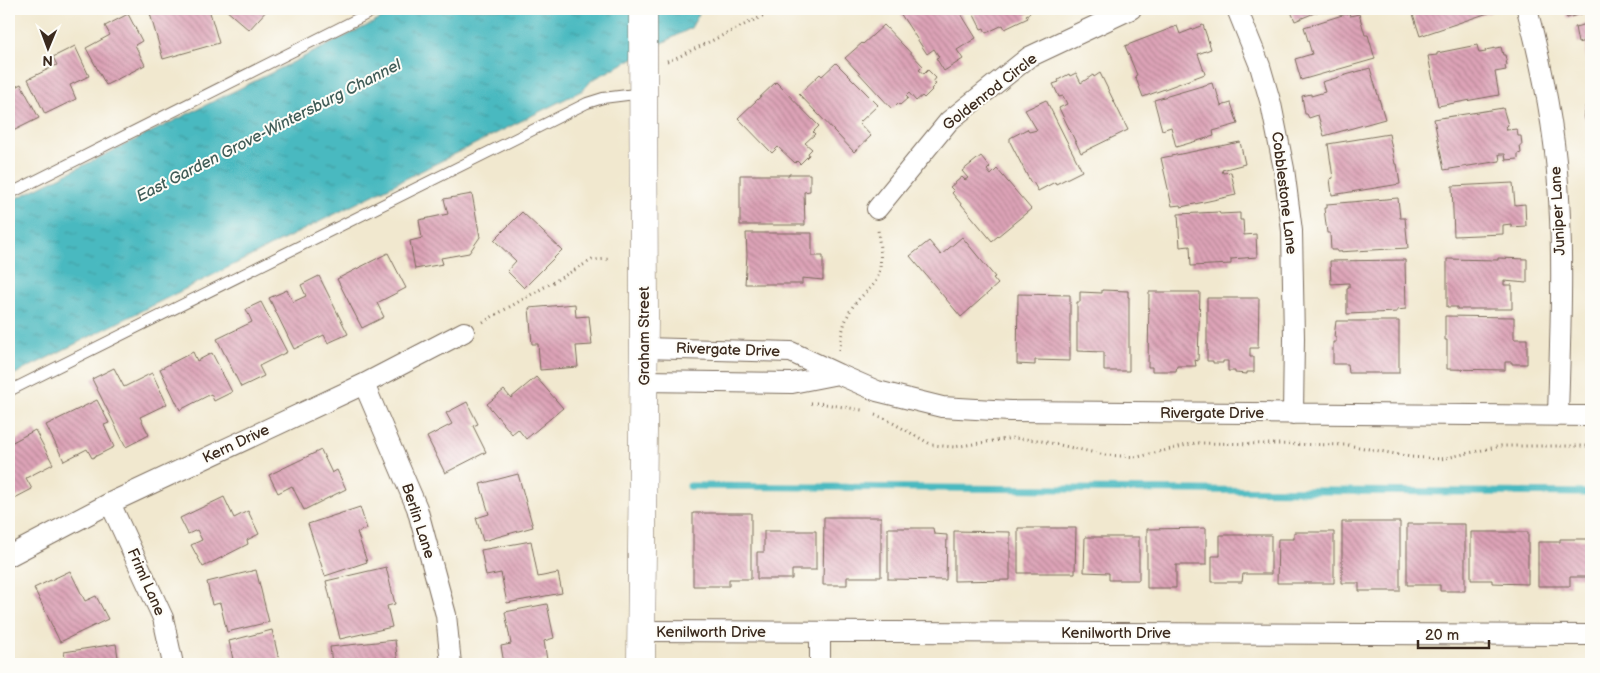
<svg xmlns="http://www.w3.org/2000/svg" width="1600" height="673" viewBox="0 0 1600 673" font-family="'Balsamiq Sans',sans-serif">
<defs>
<pattern id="water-ripples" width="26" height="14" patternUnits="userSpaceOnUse" patternTransform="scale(1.25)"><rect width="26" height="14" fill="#4ab9c0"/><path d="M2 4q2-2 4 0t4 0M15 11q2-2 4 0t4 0" fill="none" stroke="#3f979b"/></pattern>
<pattern id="building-back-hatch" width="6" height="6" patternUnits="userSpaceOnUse" patternTransform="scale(1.25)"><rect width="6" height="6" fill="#dda3b7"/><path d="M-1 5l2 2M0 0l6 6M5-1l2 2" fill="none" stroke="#b48594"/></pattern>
</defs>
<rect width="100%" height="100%" fill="#fdfcf7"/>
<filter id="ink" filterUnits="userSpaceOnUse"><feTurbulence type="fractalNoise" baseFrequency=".02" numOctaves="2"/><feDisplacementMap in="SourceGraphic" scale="10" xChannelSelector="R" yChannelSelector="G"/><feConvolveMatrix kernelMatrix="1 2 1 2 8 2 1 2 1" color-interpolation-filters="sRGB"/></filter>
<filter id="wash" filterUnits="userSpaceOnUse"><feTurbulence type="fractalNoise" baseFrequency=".0096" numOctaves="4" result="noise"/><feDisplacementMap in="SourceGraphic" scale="20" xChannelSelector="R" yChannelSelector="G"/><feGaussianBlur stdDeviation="1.12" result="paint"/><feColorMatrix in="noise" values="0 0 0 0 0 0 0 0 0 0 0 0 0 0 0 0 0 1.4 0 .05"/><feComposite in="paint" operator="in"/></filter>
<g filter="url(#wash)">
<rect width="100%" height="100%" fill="#f1e8cf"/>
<path fill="url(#water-ripples)" stroke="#42726f" d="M401,9H708L700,12L691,28L592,80L583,90L9,377V202Z"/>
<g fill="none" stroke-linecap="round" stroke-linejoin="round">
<path stroke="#4ab9c0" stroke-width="7" d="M690,486L1591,493"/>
</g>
<g id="blocks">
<path fill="url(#building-back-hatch)" d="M152,9H172L174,14L193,9H209L219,43L163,59L149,10Z
M225,9H268L249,30Z
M906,9H958L976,38L957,50L963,59L944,71L936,58L939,57L934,49L927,54L900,13Z
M971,9H1028L1030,13L1026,15L1028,18L1005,29L1003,25L986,33L984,28L981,29Z
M1290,9H1324L1295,21Z
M1406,9H1490L1491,12L1420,36L1412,11L1407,12Z
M1564,9H1591V11L1567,18Z
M1349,13L1350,16L1359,14L1365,35H1368L1375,59L1301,80L1295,59L1312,54L1304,27Z
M128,14L142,41L135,45L145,65L106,85L86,48L110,35L105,26Z
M1591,23V75H1590L1585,51H1587L1585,41L1578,43L1575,27Z
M884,25L923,66L919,70L924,74L928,70L936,78L933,82L936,84L931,89L932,90L924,98L922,96L916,101L909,93L906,96L908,98L900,105L898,103L892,109L845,58L862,43L863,44Z
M1203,25L1211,49L1198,54L1205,74L1143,97L1135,76L1137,75L1125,46L1177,26L1180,34Z
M1477,45L1479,53L1486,52L1485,50L1501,47L1503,55H1505L1507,65L1505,66L1506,70L1495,72L1499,95L1438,106L1428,56L1437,55V53Z
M75,46L89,76L70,85L76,99L45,114L28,79L57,65L53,57Z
M836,63L878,105L859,123L871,136L854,152L799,94L820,74L822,76Z
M1370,68L1385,119L1324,136L1318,115L1309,118L1307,114H1305L1302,96L1311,94V96L1325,92L1322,82Z
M1076,73L1081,83L1093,75L1094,77L1100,73L1128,130L1081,153L1059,108L1067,104L1063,96L1059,97L1053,84L1059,82L1058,80L1069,74L1070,76Z
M776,82L819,126L813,132L815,134L805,143L812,149L808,153L809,155L800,164L797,161L795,163L778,147L772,153L738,118Z
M1212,83L1214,90L1216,89L1221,106L1231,103L1238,124L1213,131L1214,136L1176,147L1171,127L1162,130L1154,100Z
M21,84L39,118L9,133V90Z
M1046,100L1082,171L1056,184L1055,182L1038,191L1033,182L1031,183L1010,142V138L1027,129L1029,132L1037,130L1025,110Z
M1591,105V131H1589L1588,124H1586L1584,113L1586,112L1585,106Z
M1503,108L1508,125L1506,127L1507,130L1517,129L1518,136H1521L1522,146H1520L1521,153L1518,154V159L1506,160L1505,154H1499L1500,161L1444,170L1434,119Z
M1389,134L1395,164H1397L1400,184L1332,195L1330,179L1333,178L1328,144Z
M1240,142L1245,164L1222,170L1223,173L1231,172L1236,195L1181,207L1180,205L1172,206L1161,158Z
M981,156L990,167L987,170L991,175L997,169L1031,209L992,241L952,193L954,191L950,187L962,177L965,180L968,178L962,171Z
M789,174H810V191L804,192L805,225H740V175H789Z
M1513,183L1515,205L1525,204L1526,226L1511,227V224L1503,225V234L1454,236L1452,186Z
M472,194L480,237L469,253L441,258L443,264L415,269L410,241L422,238L419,220L448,214L444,199Z
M1398,198L1400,218H1405L1408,248L1337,252V250H1331L1330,233H1327L1324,208H1327V204Z
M522,212L562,250L524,288L507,271L516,261L494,240Z
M1219,212L1220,214L1240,213V220H1243L1244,235L1256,234L1257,257L1231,259V264L1191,266L1190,246L1180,247L1178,214Z
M746,233H812V256H823V280L802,278V284H745L747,255Z
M962,237L995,277L993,278L998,284L961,317L910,256L929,241L941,255Z
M388,253L406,288L377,303L384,317L362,328L337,279Z
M1498,258L1527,259V283L1504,281V285H1512V309H1457V307H1447V259L1498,260Z
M1405,260L1406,309L1397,310V312L1347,314V288L1349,287V283L1331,284L1330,261Z
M319,276L348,334L328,343L324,335L294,349L269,298L287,290L293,302L306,296L301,285Z
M1102,290L1128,291V297H1129V371H1104V352L1077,351V302H1080V292L1102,293Z
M1149,292H1200L1198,361L1195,360L1196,366H1177L1176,371H1152V367H1148Z
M1018,294L1070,295V361L1035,360V365L1017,364Z
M1207,298H1259L1258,348H1250V357H1254V372H1247V374L1235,373V371H1228V361H1223V363H1213V361H1207Z
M261,302L287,352L259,366L264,376L241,387L217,339L252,322L246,309Z
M575,304L576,317L589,316L592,345L576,346L578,367L540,370L538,344H532L529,308Z
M1445,316L1514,317V339H1527V364H1512V362H1505V370L1447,369V340H1445Z
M1336,321H1399V373H1349L1348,364H1333V342H1336V337H1334Z
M193,352L197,361L212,353L232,392L214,401L211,394L180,410L160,369Z
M114,368L124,387L152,373L167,404L140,417L149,435L126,447L92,379Z
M536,377L563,408L526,439L518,429L512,434L487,404L504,390L511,398Z
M97,400L109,423L104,425L114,447L92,458L87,449L64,461L46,425Z
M467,402L478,424L473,426L486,452L445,473L427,437L452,424L446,413Z
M35,430L53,464L26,478L32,489L9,501V444Z
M321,450L332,473L337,470L346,489L304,510L292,486L278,493L269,475Z
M518,474L533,527L483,541L476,518L489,514L480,484Z
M224,497L234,518L248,511L259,534L247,540L248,544L203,567L191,545L202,540L197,530L188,534L180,518Z
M360,507L367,529L357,532L367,562L325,576L308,524Z
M693,513H751V579H729V586H693Z
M824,517H881V577H847V585H823Z
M1342,522H1400V591H1359V583H1342Z
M1407,524H1465V591H1440V585H1407Z
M888,528H933L934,534L947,535L946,580L888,579Z
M1018,528H1076L1075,573H1018Z
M1206,528V565H1176V588H1147V529Z
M764,531H816V570H792V579H757V552H764Z
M954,531L1010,532V580L954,581Z
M1294,532H1334V583H1277L1278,539H1294Z
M1471,532H1528V584L1492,583V580H1471Z
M1220,535H1271V574H1243L1242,582H1212V556H1220Z
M1085,537H1139V580H1109V573L1084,572Z
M1560,539H1591V577H1570V586H1538V542H1560Z
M531,541L538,577L558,573L562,593L507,603L501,573L486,576L481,550Z
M386,567L395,604L387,606L392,627L340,639L326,581Z
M256,570L269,622L227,632L220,603L212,605L207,582Z
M70,571L85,601L96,596L108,619L60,642L34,588Z
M547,604L554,638L544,641L547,660L522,664H504L501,646L511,644L505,612Z
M272,630L280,664H234L229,641Z
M395,640L398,664H332L330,647Z
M116,644L119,664H66L64,652Z"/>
</g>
</g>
<g filter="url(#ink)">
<use href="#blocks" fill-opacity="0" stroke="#7b6c5c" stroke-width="1"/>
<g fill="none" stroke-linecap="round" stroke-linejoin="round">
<defs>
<path id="lane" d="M9,194L377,9
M9,391L587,103L603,98L643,93"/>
<path id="street" d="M1237,9L1260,66L1271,104L1284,169L1292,231L1294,338L1293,414
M1527,9C1542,66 1554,125 1558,184C1564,261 1560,339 1558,416
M877,209L949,121L1029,57L1131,9
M644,348L791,352L838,374L792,383L644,381
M838,374L877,391L942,407L1010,411L1591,416
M364,384L417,508L446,615L451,664
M110,503L163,618L173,664
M9,556L110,503L364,384L464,332
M642,631L1591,635
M820,632V664"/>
<path id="secondary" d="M641,664L644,316L643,9"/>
</defs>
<use href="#lane" stroke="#7b6c5c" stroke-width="12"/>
<use href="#street" stroke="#7b6c5c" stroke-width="22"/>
<use href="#secondary" stroke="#7b6c5c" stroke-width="29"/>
<path stroke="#7b6c5c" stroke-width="3" stroke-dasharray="1 4" stroke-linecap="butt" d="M667,61L678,57L777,9
M483,322L592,260L611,259
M840,350C841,331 846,311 861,297C868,290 874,286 878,276C883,262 879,244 878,229
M811,403H819L862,410
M875,415L884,418L932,445L954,447L1013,438L1037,440L1105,455L1138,457L1195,443L1348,445L1411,457L1441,459L1501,446H1591"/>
<use href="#lane" stroke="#fff" stroke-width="10"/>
<use href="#street" stroke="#fff" stroke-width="20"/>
<use href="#secondary" stroke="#fff" stroke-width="28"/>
</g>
</g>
<g text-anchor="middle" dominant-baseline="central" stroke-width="4" stroke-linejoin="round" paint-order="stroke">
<g font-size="15" fill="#3b2a1e" stroke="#fdfcf7">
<text transform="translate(990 92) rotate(-38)">Goldenrod Circle</text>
<text transform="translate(1284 193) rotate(83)">Cobblestone Lane</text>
<text transform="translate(1558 211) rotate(-93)">Juniper Lane</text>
<text transform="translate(644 336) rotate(-90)">Graham Street</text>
<text transform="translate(728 350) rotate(2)">Rivergate Drive</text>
<text x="1212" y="413">Rivergate Drive</text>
<text transform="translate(236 444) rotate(-25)">Kern Drive</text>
<text transform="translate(418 521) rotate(72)">Berlin Lane</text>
<text transform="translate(146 582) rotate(66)">Friml Lane</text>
<text x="711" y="632">Kenilworth Drive</text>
<text x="1116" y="633">Kenilworth Drive</text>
</g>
<g font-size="16" font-style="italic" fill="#405c57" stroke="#fdfcf7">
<text transform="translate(269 131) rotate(-27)">East Garden Grove-Wintersburg Channel</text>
</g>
</g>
<rect width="1600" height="673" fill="none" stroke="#fdfcf7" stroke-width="30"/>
<g transform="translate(48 48) rotate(181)" stroke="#fdfcf7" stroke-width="4" paint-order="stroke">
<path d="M0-4L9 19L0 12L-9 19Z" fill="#3b2a1e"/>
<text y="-8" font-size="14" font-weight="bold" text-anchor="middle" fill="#3b2a1e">N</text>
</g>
<path d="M1418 640v8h71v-8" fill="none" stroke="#3b2a1e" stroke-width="2.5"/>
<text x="1425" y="640" font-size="15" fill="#3b2a1e" stroke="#fdfcf7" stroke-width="4" paint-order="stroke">20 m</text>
</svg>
